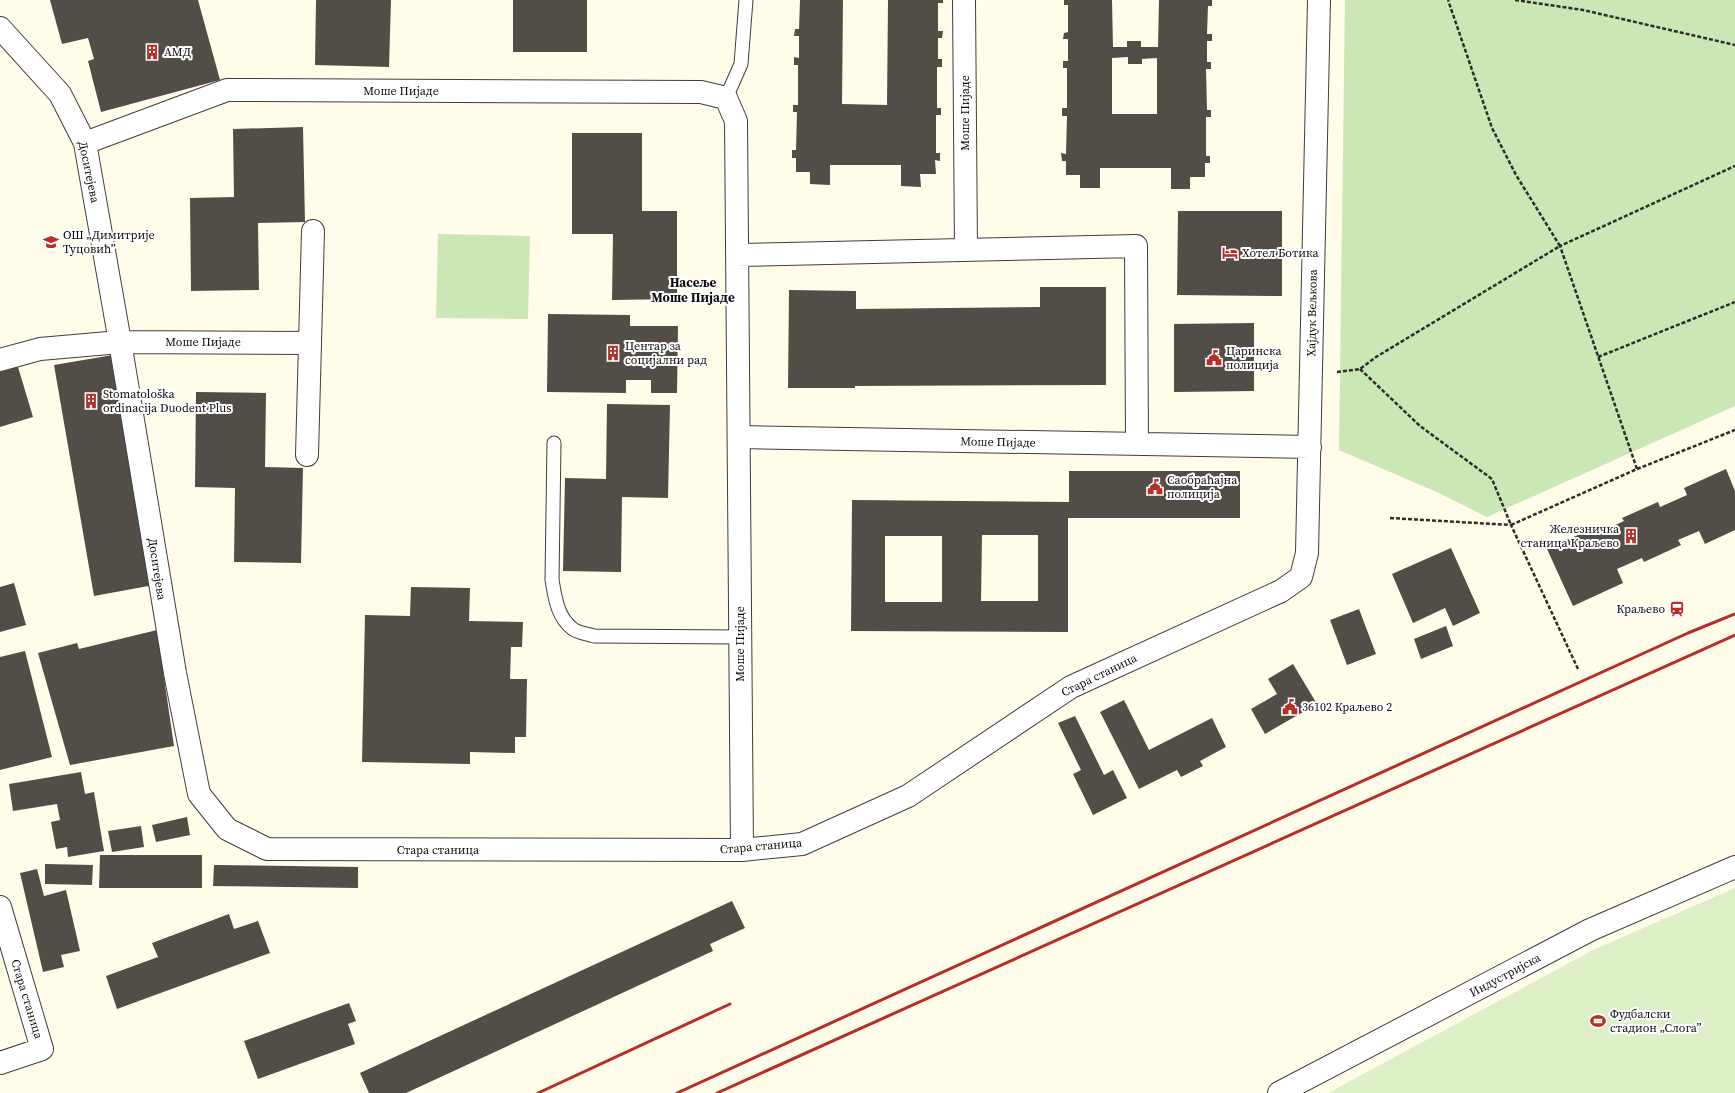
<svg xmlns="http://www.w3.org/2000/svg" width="1735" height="1093" viewBox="0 0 1735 1093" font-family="'Source Serif 4',serif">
<rect width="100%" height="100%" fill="#fffce9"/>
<path fill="#cae7b5" d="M1345,0H1735V406L1487,517L1439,493L1339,450Z
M438,234L530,236L528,319L436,318Z"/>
<path fill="#ddefc6" d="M1735,888V1093H1328L1593,950Z"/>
<path fill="#534d48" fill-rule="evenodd" d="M50,0H198L220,80L101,112L88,61L94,59L88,38L62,44Z
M316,0H391L389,67L315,65Z
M513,0H587V52H513Z
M800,0H843L842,104L887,105L888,0H943V3H938V31H943L942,38H938V59H942V67H937V108H941V115H936V153H940V161L935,160L936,174H920L921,187L901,186V165H830V185L810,184V172H796V158H792V150H796L797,112H793V105H798V65H794V57L799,58V36H794L795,29H799Z
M1064,0H1112L1113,47H1127V41H1141V47H1158L1159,0H1212V6H1208L1207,34H1212V41H1207V62H1211V69H1206L1207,110H1211V117H1206V156H1210V163H1205V177H1190V189H1171V168H1100V188H1080V175H1066V161H1062L1061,153L1066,154L1067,116H1062V108H1067V68H1063V61H1068V39H1063L1064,33L1068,32V5H1064ZM1128,57V64H1142V59L1157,58V114H1112V58Z
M303,127L305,222L258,223L259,290L191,291L190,198L234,197L233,129Z
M572,133H642V211H677V299L612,300L613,234H572Z
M1178,211H1282V296L1177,295Z
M1040,287H1106V385L855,386V388H788L789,290L856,291V309L1040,307Z
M548,314L630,315V326H678L677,393H651V380H626V393L547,392Z
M1254,323V391L1174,392V324Z
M113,355L154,585L94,596L54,365Z
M18,367L33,417L0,427V372Z
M196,392L266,393L265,467L303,468L301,563L234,562L235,488L195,487Z
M607,404L670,405L668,498L622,497L621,572L563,571L565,478L606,479Z
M1726,469L1735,491V530L1705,544L1699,531L1678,540L1681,545L1644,562L1642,558L1617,569L1623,583L1573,606L1547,549L1598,526L1600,532L1624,521L1622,518L1658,502L1660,507L1687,495L1684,488Z
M1069,471H1240V518H1068V632L851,631L852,500L1069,502ZM982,535H1038V601H981ZM885,536H942V602H885Z
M1451,548L1480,613L1453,626L1445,608L1413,623L1392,574Z
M14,583L26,625L0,632V587Z
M411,587L470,588L469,621L523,622L522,647H511L510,679H527L526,737H515V753L470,752V764L362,762L365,615L410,616Z
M1359,609L1376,654L1347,665L1330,620Z
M1446,626L1453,646L1421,659L1414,639Z
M157,630L174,746L70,765L38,653L77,643L79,649Z
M25,651L52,757L0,770V657Z
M1293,664L1317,704L1265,734L1251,709L1277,694L1268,679Z
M1124,700L1149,750L1212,718L1226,747L1200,761L1203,766L1181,777L1177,770L1139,789L1100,712Z
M1075,716L1104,775L1113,770L1127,798L1093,815L1073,774L1081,770L1058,723Z
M81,772L85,794L94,792L104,851L68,857L67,847L56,849L51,822L60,820L57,804L13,811L9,784Z
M187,817L190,835L156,842L152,825Z
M141,826L144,847L112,852L108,831Z
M100,855H202V888H99Z
M45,864L93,865L92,885L45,884Z
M214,865L358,867V888L213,886Z
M37,869L44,896L66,890L80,951L61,955L64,967L43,972L20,873Z
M732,901L745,928L710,944L713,951L406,1093H369L360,1073Z
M229,914L234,929L258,921L270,953L117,1009L106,976L158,957L152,943Z
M349,1003L356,1021L348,1024L355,1044L258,1079L244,1041Z"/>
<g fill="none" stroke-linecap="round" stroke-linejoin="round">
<defs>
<path id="lane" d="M726,98L741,64L746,0
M554,443L552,580C555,597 557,617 573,629C578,633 588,634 594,636L741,637"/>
<path id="street" d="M964,0L966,250
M0,28L60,94L85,143L120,342L175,673L199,794L227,829L267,849L742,850L802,844L908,796L1071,687L1281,591L1301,577L1307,553L1319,0
M85,143L227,90L701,92L726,98L736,121L742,850
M737,255L1136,246L1137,444
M0,360L40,349L120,342L310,343
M739,437L1310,447
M307,455L313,231
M0,907L42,1049L0,1063
M1279,1093L1590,930L1735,867"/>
</defs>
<use href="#lane" stroke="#3e3e3e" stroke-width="15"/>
<use href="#street" stroke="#3e3e3e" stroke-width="24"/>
<path stroke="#2d2d2d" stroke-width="2.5" stroke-dasharray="4 2" stroke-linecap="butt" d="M1515,0L1583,10L1735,45
M1598,357L1735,302
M1360,369L1420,426L1492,479L1511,525L1637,469L1560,246L1735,166
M1337,372L1360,369L1376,357L1560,246L1516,175L1492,128L1448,0
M1637,469L1735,430
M1390,518L1511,525L1578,669"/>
<use href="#lane" stroke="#fff" stroke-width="13"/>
<use href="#street" stroke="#fff" stroke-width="22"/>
<path stroke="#b72e27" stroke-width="3" d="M538,1093L730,1004
M677,1093L1688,633L1735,614
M717,1093L1735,635"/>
</g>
<defs>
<symbol id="building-bare" viewBox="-9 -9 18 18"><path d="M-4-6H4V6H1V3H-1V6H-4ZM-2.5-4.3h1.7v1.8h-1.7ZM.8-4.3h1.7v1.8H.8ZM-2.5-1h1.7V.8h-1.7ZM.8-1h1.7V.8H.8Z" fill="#b72e27" stroke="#fff" stroke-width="2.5" paint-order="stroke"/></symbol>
<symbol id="school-bare" viewBox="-9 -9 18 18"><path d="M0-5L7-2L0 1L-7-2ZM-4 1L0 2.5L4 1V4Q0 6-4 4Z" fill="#b72e27" stroke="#fff" stroke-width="2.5" paint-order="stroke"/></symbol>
<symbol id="hotel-bare" viewBox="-9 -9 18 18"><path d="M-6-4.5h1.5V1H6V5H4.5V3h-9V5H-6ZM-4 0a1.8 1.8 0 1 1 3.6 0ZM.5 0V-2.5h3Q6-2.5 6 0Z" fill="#b72e27" stroke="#fff" stroke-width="2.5" paint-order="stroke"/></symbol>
<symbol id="civic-bare" viewBox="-9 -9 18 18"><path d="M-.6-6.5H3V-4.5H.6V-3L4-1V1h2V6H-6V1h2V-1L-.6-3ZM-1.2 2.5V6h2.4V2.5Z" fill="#b72e27" stroke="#fff" stroke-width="2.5" paint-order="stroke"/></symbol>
<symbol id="station-bare" viewBox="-9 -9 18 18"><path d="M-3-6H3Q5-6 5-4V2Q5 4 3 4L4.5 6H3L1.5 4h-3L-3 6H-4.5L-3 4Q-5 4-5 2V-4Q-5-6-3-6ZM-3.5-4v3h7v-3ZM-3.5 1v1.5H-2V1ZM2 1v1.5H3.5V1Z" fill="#b72e27" stroke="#fff" stroke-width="2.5" paint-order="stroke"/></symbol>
<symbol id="stadium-bare" viewBox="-9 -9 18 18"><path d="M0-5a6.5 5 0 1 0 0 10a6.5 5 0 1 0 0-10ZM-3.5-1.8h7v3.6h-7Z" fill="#b72e27" stroke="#fff" stroke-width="2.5" paint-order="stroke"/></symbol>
</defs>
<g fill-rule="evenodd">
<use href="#building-bare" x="141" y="41" width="22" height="22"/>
<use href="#school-bare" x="40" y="231" width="22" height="22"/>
<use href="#hotel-bare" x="1219" y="242" width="22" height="22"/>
<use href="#building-bare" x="602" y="342" width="22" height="22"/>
<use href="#civic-bare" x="1203" y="347" width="22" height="22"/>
<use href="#building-bare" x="80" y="390" width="22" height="22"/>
<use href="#civic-bare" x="1144" y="476" width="22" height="22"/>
<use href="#building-bare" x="1620" y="525" width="22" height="22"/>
<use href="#station-bare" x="1666" y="598" width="22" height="22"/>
<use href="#civic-bare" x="1279" y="696" width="22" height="22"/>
<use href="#stadium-bare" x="1587" y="1010" width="22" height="22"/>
</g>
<g text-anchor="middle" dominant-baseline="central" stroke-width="4" stroke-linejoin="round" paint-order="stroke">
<g font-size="12" fill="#0b0b0b" stroke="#fff" text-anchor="start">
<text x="164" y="52">АМД</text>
<text x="63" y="235">ОШ „Димитрије<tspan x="63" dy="14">Туцовић”</tspan></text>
<text x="1242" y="253">Хотел Ботика</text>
<text x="625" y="346">Центар за<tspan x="625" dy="14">социјални рад</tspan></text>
<text x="1226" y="351">Царинска<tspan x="1226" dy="14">полиција</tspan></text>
<text x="103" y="394">Stomatološka<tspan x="103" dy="14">ordinacija Duodent Plus</tspan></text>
<text x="1167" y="480">Саобраћајна<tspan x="1167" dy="14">полиција</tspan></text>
<text x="1619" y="529" text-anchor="end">Железничка<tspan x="1619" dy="14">станица Краљево</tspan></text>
<text x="1665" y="609" text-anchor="end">Краљево</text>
<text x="1302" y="707">36102 Краљево 2</text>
<text x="1610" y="1014">Фудбалски<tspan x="1610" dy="14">стадион „Слога”</tspan></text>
</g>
<g font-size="12" fill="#0b0b0b" stroke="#fff">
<text x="401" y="91">Моше Пијаде</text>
<text transform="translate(965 113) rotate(-90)">Моше Пијаде</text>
<text transform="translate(89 172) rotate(78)">Доситејева</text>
<text transform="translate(1312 313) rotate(-89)">Хајдук Вељкова</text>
<text x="203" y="342">Моше Пијаде</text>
<text transform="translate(998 442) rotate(1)">Моше Пијаде</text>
<text transform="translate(157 569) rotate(81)">Доситејева</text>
<text transform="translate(740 644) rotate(-90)">Моше Пијаде</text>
<text transform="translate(1099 675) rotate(-26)">Стара станица</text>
<text transform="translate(761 846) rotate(-5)">Стара станица</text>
<text x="438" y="850">Стара станица</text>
<text transform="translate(1505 975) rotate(-28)">Индустријска</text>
<text transform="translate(27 999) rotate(73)">Стара станица</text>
</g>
<g font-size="13" font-weight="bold" fill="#0b0b0b" stroke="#fff">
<text x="693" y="282">Насеље<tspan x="693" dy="15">Моше Пијаде</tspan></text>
</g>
</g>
</svg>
